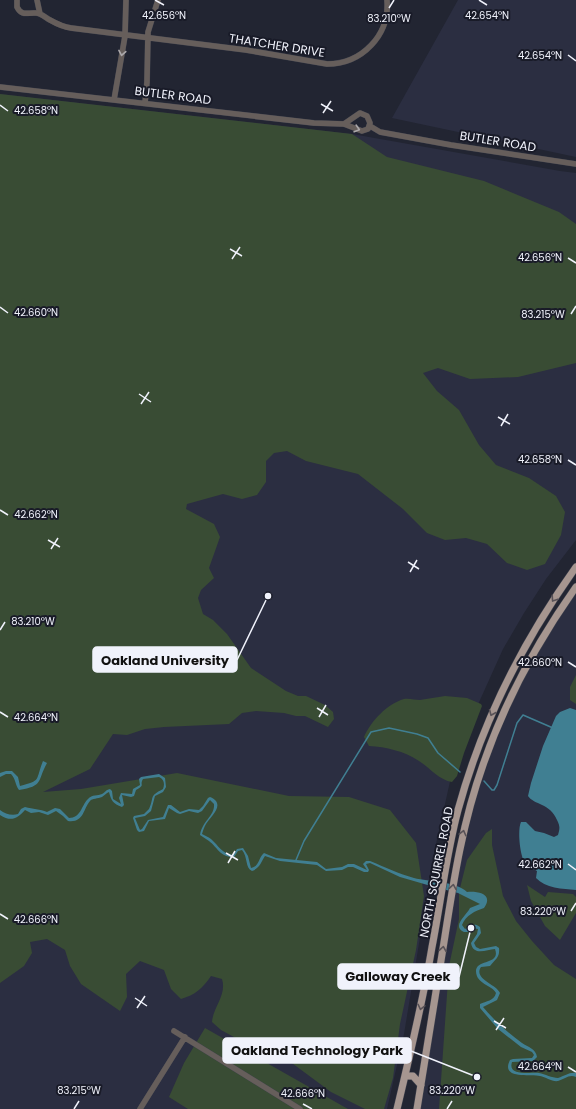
<svg xmlns="http://www.w3.org/2000/svg" width="576" height="1109" viewBox="0 0 576 1109" font-family="Poppins,sans-serif">
<rect width="100%" height="100%" fill="#222532"/>
<path fill="#2b2e41" d="M458,0H576V157L392,118Z
M0,94L352,134L560,171L576,173V540L546,579L524,613L503,649L471,720L451,777L434,853L404,1034L387,1109H0Z
M576,593V1109H420L458,874L476,797L495,742L520,685L547,637Z"/>
<path fill="#394c34" d="M0,94L352,134L387,157L484,181L559,212L576,224V363L518,377L470,379L438,368L423,373L437,391L459,410L479,445L496,465L529,478L556,496L565,512L561,535L545,564L527,570L507,563L487,544L466,538L445,540L427,533L403,509L358,474L306,461L287,451L274,453L266,461V482L257,495L242,499L223,494L187,504L186,509L214,524L220,537L209,568L214,578L201,590L198,598L203,614L213,620L227,634L251,668L286,691L298,696H306L325,705L333,712L334,719L328,727L305,716H296L284,713L256,711L242,713L229,724L164,727L145,729L127,735L113,734L90,769L43,792L81,789L177,773L289,796L349,797L390,810L416,843L424,896L416,950L400,1024L393,1078L384,1109H365L331,1092L281,1055L265,1054L221,1030L212,1022C213,1007 227,995 222,979L211,976C203,988 195,995 181,999L171,989L164,970L140,961L126,974L127,997L120,1011L81,984L70,966L65,950L47,939L30,942L32,953L24,966L0,983Z
M576,675V704L570,700V687Z
M445,696L467,698L481,704L482,706L464,753L457,776L452,782C439,780 430,768 419,761C404,751 386,747 369,746L364,737C371,721 387,704 404,699C409,698 415,700 420,700C428,699 437,697 445,696Z
M492,829V845L503,896L516,921L532,941L554,965L576,979V1109H439L449,966L459,919V892L467,860L486,833Z
M527,885L545,897L548,892L573,894L576,897V913L560,940L545,926L531,901Z
M205,1028L348,1109H188L169,1097L184,1063Z"/>
<path fill="#407f92" d="M570,708L576,710V890C563,889 545,888 536,878L537,871C534,869 531,869 528,867C520,862 517,830 521,822H526L535,831L544,833L554,837L558,835C560,828 560,826 557,820C550,803 534,805 528,796L531,783L543,746L556,716L560,712Z
M43,761L47,763C37,781 44,786 19,790C15,785 16,779 11,774H6L0,777V773L6,771H12L18,777L20,786C42,780 35,781 43,761Z
M159,774L165,778L166,787L163,792L155,796L151,811L145,816L135,818L140,830L142,829L148,820L163,817L168,805H171L180,812L189,809L199,810L203,806L208,798L210,797C227,804 210,817 206,824C204,827 203,831 202,834C205,836 209,837 211,839C219,846 222,854 233,855L237,849L243,848L248,856L251,868C260,866 258,858 264,853L276,858L317,862L326,869L342,867L348,864H354L367,870L363,864L366,861H370C385,867 399,874 414,878C429,882 456,881 467,892C478,891 494,894 484,908C475,911 466,915 462,925L465,929C472,927 473,922 480,927L481,933L474,943L476,947L480,949L496,946L499,948C500,957 496,959 490,966L481,967C473,979 496,984 500,993L497,1000L483,1007C495,1021 507,1032 522,1043C528,1047 536,1049 537,1057L533,1061L512,1062C507,1077 532,1072 539,1073C545,1074 552,1078 558,1078C565,1076 569,1072 576,1073V1077C569,1074 565,1079 558,1081C552,1082 546,1077 540,1076C531,1074 500,1080 510,1060L513,1059L532,1058L534,1055L532,1052L521,1047L498,1029L480,1008V1004C486,1001 494,1001 496,993C492,985 476,984 476,971C476,959 501,965 495,949C486,950 473,956 471,943L477,934L478,929L473,928L468,932H464C451,926 467,915 470,908L480,904L458,893L431,886L400,877L370,863L366,864L369,870L368,872H364L353,867H348L342,870L326,871L317,865L280,861L265,856C261,862 260,868 252,871C245,868 248,857 242,850L238,851L234,857C221,858 217,847 209,841C206,839 203,837 200,835C202,821 215,816 214,804L210,800L202,811L198,813L189,811L180,814L177,813L169,808L165,819L149,821L144,831L139,832L137,830L133,818L134,816L144,814L149,809C155,796 148,797 163,789C165,784 164,779 159,777L143,779C139,786 146,784 136,790L134,796L131,797L122,795L124,805L122,807C113,804 111,800 109,792C106,793 105,795 102,797C98,799 92,798 90,801C83,809 84,823 68,821L63,816L56,811L48,815L39,812L31,813L25,810C17,819 11,822 0,815V810C5,814 12,816 18,814L21,809L25,807C33,809 40,809 47,812L55,808L60,809L69,818C81,818 81,806 88,799C92,794 98,796 102,794C106,792 105,790 110,789L112,791L113,799L121,804L119,798L121,793L132,794L133,789L140,785L139,779L141,777Z"/>
<g fill="none" stroke-linecap="round" stroke-linejoin="round">
<path stroke="#407f92" stroke-width="1.5" d="M484,781L492,790H494L497,785L517,723L523,715L553,728
M296,860L304,841L371,732L389,728L417,734L428,738L438,753L460,772"/>
<defs>
<path id="minor" d="M17,0V7C22,17 28,12 36,13C41,13 46,18 50,20C57,24 64,27 71,28L246,50L327,64C362,64 390,35 387,0
M37,0L40,14
M0,87L314,123L344,124L362,131L368,129L370,123L367,116L360,113L344,124
M114,100L125,36L126,0
M145,103L147,82L148,32L158,0
M370,126L380,132L451,145L576,164
M174,1031L300,1109
M140,1109L185,1037"/>
<path id="major" d="M405,1076H413L421,1085
M397,1109C410,1055 423,1001 432,947C441,901 446,855 458,810C482,722 523,641 576,567
M417,1109C426,1051 436,994 445,936C454,878 463,821 483,765C505,701 537,642 576,587"/>
</defs>
<use href="#minor" stroke="#3f424e" stroke-width="6"/>
<use href="#major" stroke="#3f424e" stroke-width="8"/>
<use href="#minor" stroke="#665e5b" stroke-width="5.5"/>
<use href="#major" stroke="#a69690" stroke-width="7"/>
</g>
<defs><path id="oneway-chevron" d="M-2-3.5L2.5 0L-2 3.5" fill="none" stroke-width="1.6" stroke-linecap="round" stroke-linejoin="round"/></defs>
<g stroke="#aba8ab">
<use href="#oneway-chevron" transform="translate(122 53) rotate(100)"/>
<use href="#oneway-chevron" transform="translate(357 129) rotate(17)"/>
</g>
<g stroke="#585257">
<use href="#oneway-chevron" transform="translate(554 599) rotate(124)"/>
<use href="#oneway-chevron" transform="translate(492 713) rotate(113)"/>
<use href="#oneway-chevron" transform="translate(463 833) rotate(-76)"/>
<use href="#oneway-chevron" transform="translate(453 887) rotate(-81)"/>
<use href="#oneway-chevron" transform="translate(443 949) rotate(-81)"/>
<use href="#oneway-chevron" transform="translate(421 1007) rotate(103)"/>
</g>
<path fill="none" stroke="#f0f2fb" stroke-width="1.5" d="M155,0L164,5M479,0L487,5M389,8L394,0M568,55L576,61M321,104L333,111M0,105L8,111M323,113L331,101M230,249L242,256M568,258L576,263M232,259L240,247M0,307L8,313M571,314L576,306M139,394L151,402M141,404L149,392M498,417L510,424M501,426L508,414M568,460L576,465M0,510L8,515M48,540L60,547M51,549L58,538M408,562L419,569M410,572L417,560M0,630L5,622M568,662L576,667M317,708L328,715M0,712L8,717M319,717L326,705M226,853L238,860M228,863L235,851M568,864L576,870M571,911L576,903M0,914L8,919M135,998L147,1006M137,1008L145,996M494,1021L506,1028M496,1030L504,1018M568,1067L576,1072M303,1104L312,1109M74,1109L79,1101M447,1109L452,1101"/>
<g text-anchor="middle" dominant-baseline="central" stroke-width="4" stroke-linejoin="round" paint-order="stroke">
<g font-size="12" fill="#f0f2fb" stroke="#191b28">
<text transform="translate(277 45) rotate(9)">THATCHER DRIVE</text>
<text transform="translate(173 95) rotate(7)">BUTLER ROAD</text>
<text transform="translate(498 141) rotate(9)">BUTLER ROAD</text>
<text transform="translate(436 872) rotate(-79)">NORTH SQUIRREL ROAD</text>
</g>
</g>
<g font-size="10" text-anchor="middle" fill="#f0f2fb" stroke="#191b28" stroke-width="4" stroke-linejoin="round" paint-order="stroke">
<text x="164" y="19">42.656°N</text>
<text x="487" y="19">42.654°N</text>
<text x="389" y="22">83.210°W</text>
<text x="540" y="59">42.654°N</text>
<text x="36" y="114">42.658°N</text>
<text x="540" y="261">42.656°N</text>
<text x="36" y="316">42.660°N</text>
<text x="543" y="318">83.215°W</text>
<text x="540" y="463">42.658°N</text>
<text x="36" y="518">42.662°N</text>
<text x="33" y="625">83.210°W</text>
<text x="540" y="666">42.660°N</text>
<text x="36" y="721">42.664°N</text>
<text x="540" y="868">42.662°N</text>
<text x="543" y="915">83.220°W</text>
<text x="36" y="923">42.666°N</text>
<text x="540" y="1070">42.664°N</text>
<text x="79" y="1094">83.215°W</text>
<text x="452" y="1094">83.220°W</text>
<text x="303" y="1097">42.666°N</text>
</g>
<path fill="none" stroke="#f0f2fb" stroke-width="1.5" d="M268 596L237 660M471 928L459 977M477 1077L411 1051"/>
<g fill="#f0f2fb" stroke="#191b28" stroke-width="1.5">
<circle cx="268" cy="596" r="4"/>
<circle cx="471" cy="928" r="4"/>
<circle cx="477" cy="1077" r="4"/>
</g>
<g fill="#f0f2fb" stroke="#f0f2fb" stroke-width="1.5">
<rect x="93" y="647" width="144" height="25" rx="4"/>
<rect x="338" y="964" width="121" height="25" rx="4"/>
<rect x="223" y="1038" width="188" height="25" rx="4"/>
</g>
<g font-size="13" text-anchor="middle" font-weight="bold" fill="#111">
<text x="165" y="665">Oakland University</text>
<text x="398" y="981">Galloway Creek</text>
<text x="317" y="1055">Oakland Technology Park</text>
</g>
</svg>
